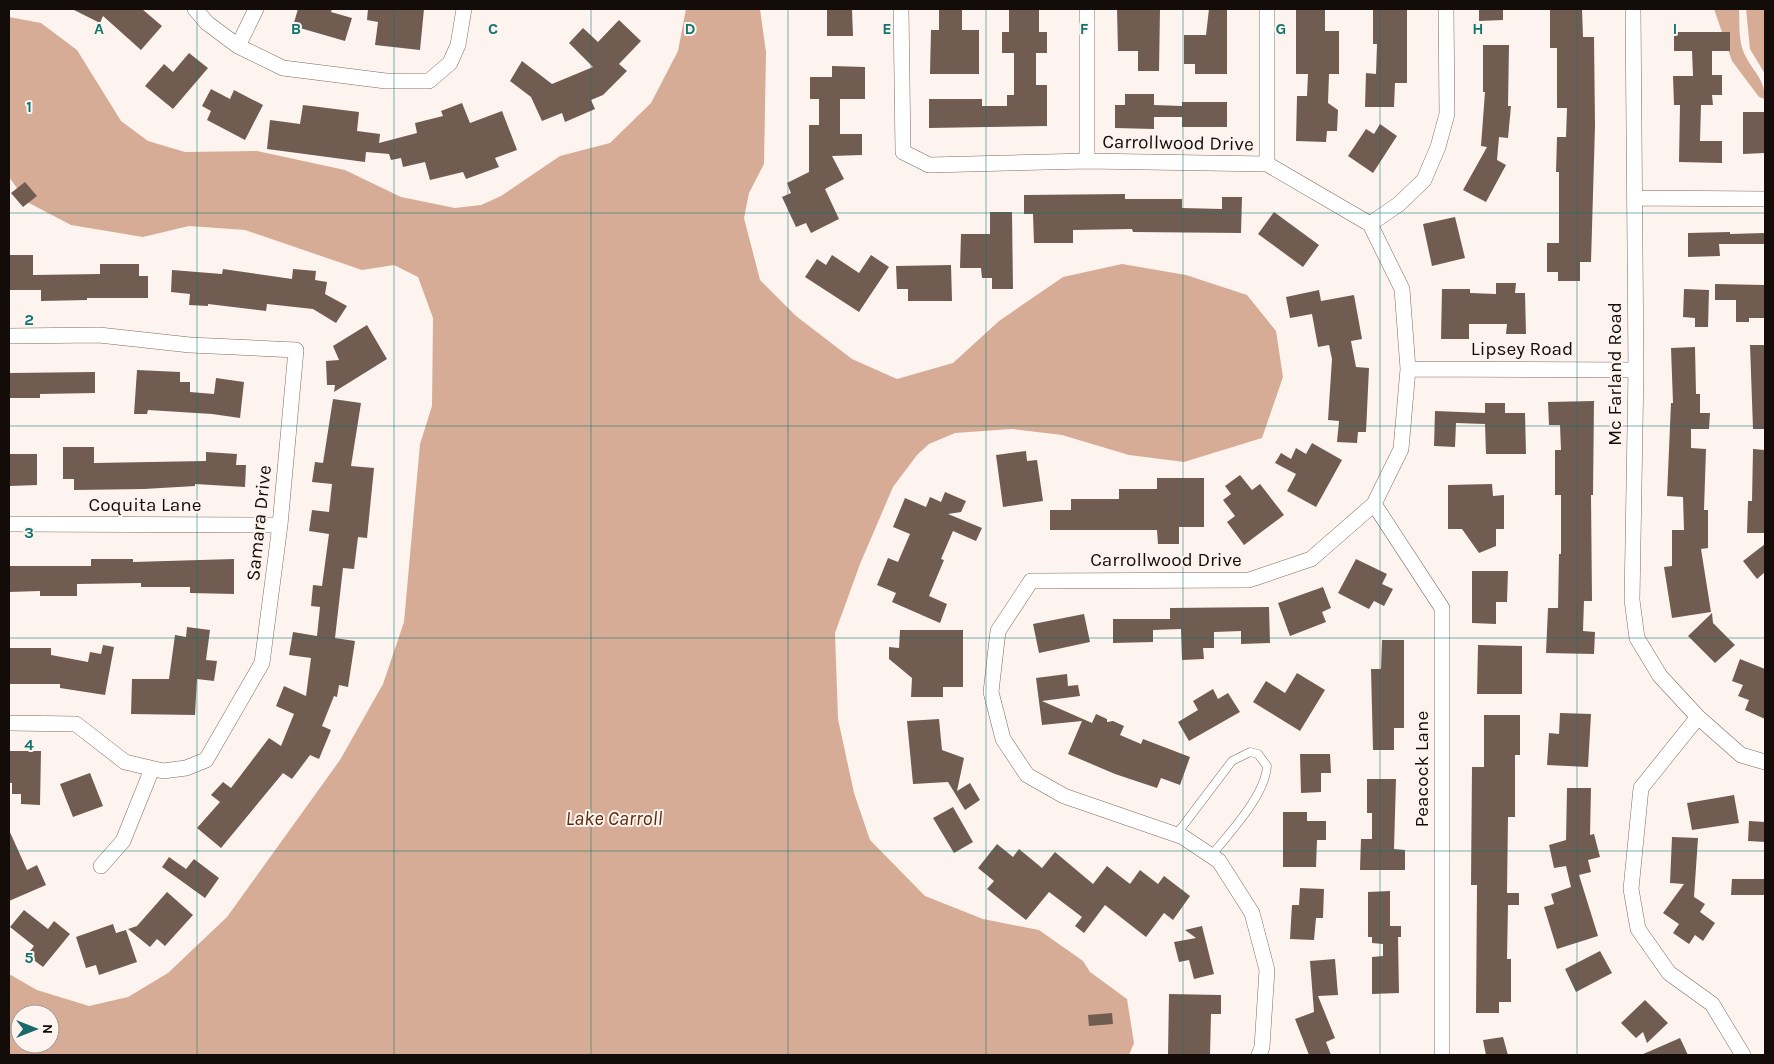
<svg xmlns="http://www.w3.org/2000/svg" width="1774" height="1064" viewBox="0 0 1774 1064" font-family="Karla,sans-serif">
<rect width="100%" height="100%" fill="#fef4ef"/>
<path fill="#d7ac96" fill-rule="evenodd" d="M686,9H760L766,52L764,164L749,193L744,218L760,280L796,316L852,359L897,379L953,363L999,321L1063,277L1122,264L1186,275L1247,295L1276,331L1283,377L1262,438L1184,462L1129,455L1062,435L1012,429L955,433L929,444L917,455L893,487L860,564L835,633L838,719L854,793L870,840L925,896L983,919L1039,930L1083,961L1090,972L1127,999L1134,1043L1129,1055H9V974L37,990L89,1006L128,997L168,973L227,917L340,760L383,684L404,622L420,444L432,406L433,318L418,277L394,265L362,270L245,230L189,226L143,237L71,225L27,202L9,177V17L41,23L77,50L121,121L148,141L185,152L257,151L345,170L401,197L455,208L481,205L501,196L560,156L610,143L651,103L678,51ZM20,1014H50V1044H20Z
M1714,9H1739C1740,23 1738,40 1744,53C1752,71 1765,78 1765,99L1759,97L1732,61Z
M1746,9H1765V74L1750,49Z"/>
<path fill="#715c51" d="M72,9H142L162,26L141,50L103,16L100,23Z
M298,9H332L331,12L352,18L345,41L293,26Z
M368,9H424L420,50L375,45L378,22L367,20Z
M827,9H852L853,36H827Z
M939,9H962V30H979V74H930L931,30H939Z
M1009,9H1039V32H1047V53H1036V85H1047V126L929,128V99H982V106H1007V95H1014V53H1002V32H1009Z
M1117,9H1160L1159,71H1138V51H1118Z
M1209,9H1227V74H1195V64H1184V35H1206Z
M1296,9H1325V31H1339V74H1329L1328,103L1338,110L1337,131H1327L1326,142L1296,141L1297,96H1307L1308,74H1296Z
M1373,9H1407V83H1395L1394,107H1365L1366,73L1376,74L1377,44H1373Z
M1479,9H1503V20L1479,21Z
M1550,9H1582L1583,37H1594L1595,126L1591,262H1580V281H1558V272H1547V243H1559V172H1556L1557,137H1566L1567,108H1557V48H1550Z
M619,20L641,41L619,64L627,71L603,95L591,100L595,109L565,122L562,113L542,121L531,97L510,81L522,61L552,84L593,67L569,43L583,28L598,42Z
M1674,32H1730V51H1712V75H1722V95H1712L1713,105H1701L1700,141H1722V163L1679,162L1680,105H1674L1673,76H1693L1692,51H1674Z
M1483,45H1509L1508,106H1511L1508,138L1499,137L1497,160L1506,165L1486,202L1463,190L1487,147L1481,146L1485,92H1483Z
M189,53L208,68L173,109L145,86L164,64L173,72Z
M832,66L865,67V99H840V134H862V155L832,156L844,179L825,189L839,219L811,233L806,223L796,227L782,197L791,193L787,183L809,172V125H819V99H810V77H832Z
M211,89L230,99L234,90L263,105L245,140L207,120L211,111L202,106Z
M1125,94H1154V105L1182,106V102H1227V127H1182V117H1154V129L1115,128V105H1125Z
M462,103L470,123L502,111L517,150L495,158L499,167L466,179L463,172L430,180L425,162L403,167L401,158L391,160L389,154L366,152L365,162L267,149L270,120L300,124L303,105L359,112L357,131L380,134L379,143L417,133L415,123L443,116L441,111Z
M1743,112H1764L1765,153L1743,154Z
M1380,124L1397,136L1373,173L1348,156L1366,129L1374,134Z
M25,182L37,196L23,207L11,193Z
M1125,194V199H1182V208L1222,209V197H1242L1241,233L1133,232L1132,229L1073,230V243H1034L1033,214H1024V195Z
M990,212H1012L1013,289H992V278H982L981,268H960L961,234H990Z
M1274,212L1319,245L1303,267L1258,234Z
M1455,217L1465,258L1432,266L1423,224Z
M1730,232V234L1765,233V244H1719L1720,256L1688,257V233Z
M9,255H33V275L100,274V264H139V276H148V298H87V300L41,301V290H9Z
M832,255L859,273L871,255L889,267L859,312L805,277L817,259L826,265Z
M951,265L952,301H908V289H897L896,266Z
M223,269L292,279L293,269L316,271L315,280L327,282L325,294L347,306L336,323L313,309L267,304L266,311L208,304V306L189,305L190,294L171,292L172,270L222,274Z
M1496,283H1516L1515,293H1525L1526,334H1506L1507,324H1469V339H1441L1442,289H1470V293L1496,294Z
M1715,284L1765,285V318H1749V322H1736V300H1715Z
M1684,289L1709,290L1708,327H1695V318L1683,317Z
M1319,290L1321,301L1354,295L1362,339L1351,341L1356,367L1369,368L1366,432H1358L1357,443L1337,442L1339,421L1328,420L1332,359L1329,345L1318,347L1312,314L1290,318L1286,297Z
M367,325L387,359L334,392L335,385H327L326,361L339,360L333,346Z
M1750,345H1765V429H1753Z
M1695,347L1696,394H1700V413H1710L1709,429H1691V448L1706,449L1704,510H1708V548L1701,549L1711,612L1672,618L1664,567L1672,566V530H1684L1683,497L1667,496L1671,403H1673L1671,348Z
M137,370L180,372V382H190V392L214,394L216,378L244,382L240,418L212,414L148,410L147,414H134Z
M95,372V393L40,394V398H9V373Z
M333,399L361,403L351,466L374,468L367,538L358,537L354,569L343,568L335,638L355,641L348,687L339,685L337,697L334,696L322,726L331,730L319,759L310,755L292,779L283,773L221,848L197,828L220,802L211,795L223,782L231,788L269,738L281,746L294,714L276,706L284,686L306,696L311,658L289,655L293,632L317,636L320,607L311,606L313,585L322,586L329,534L309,531L312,510L329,512L332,484L312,482L315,462L323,463Z
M1594,401L1593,495H1591L1592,601H1584L1583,631L1595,632L1594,654L1546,653L1548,608H1558L1559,554H1561V495H1555V450H1561L1560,425H1549L1548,402Z
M1485,403H1505V413H1525L1526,454H1486L1485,424L1456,423L1455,447L1434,446L1435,411L1485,413Z
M1312,443L1342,460L1316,507L1287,491L1296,474L1275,463L1281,453L1291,459L1296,448L1306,454Z
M63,447H94V463L206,461V452L237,454L236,465H246L245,487L195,484V486L144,489L74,490V479H63Z
M1753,449L1765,450V533H1747L1748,501H1752Z
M1026,451L1027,461L1037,460L1043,501L1003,507L996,455Z
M9,454H37V485L10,486Z
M1240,475L1252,490L1260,484L1284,515L1244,545L1227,522L1235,516L1223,500L1231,494L1225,486Z
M1157,478H1204V527H1179V544H1158L1157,530H1050V510H1071V499H1119V489H1157Z
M1492,484L1493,496L1504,495V529H1496V546L1479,553L1462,529H1448V485Z
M945,492L966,501L961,512L948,514L982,528L976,541L953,531L941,559L944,560L929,596L947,604L940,623L892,602L896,593L877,585L888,558L898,562L910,534L893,527L905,498L926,507L930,497L941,502Z
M1765,544V572L1757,579L1743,561Z
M91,559H133V562L234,559V594L190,593V587H141V583L77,584V596H40V591L9,592V566H91Z
M1356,559L1387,574L1382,584L1393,589L1384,606L1374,601L1369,609L1338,593Z
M1472,571H1508L1507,602H1496V624L1472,623Z
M1323,587L1331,608L1322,612L1326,622L1290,636L1278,603Z
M1269,607L1270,643L1241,644V631L1214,632V648H1203L1204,659L1182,660L1181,629L1153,630V642L1113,643V619H1170V608Z
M1712,613L1713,623L1735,645L1715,663L1688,636Z
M1084,614L1090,642L1039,653L1033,624Z
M187,627L210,630L206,660L217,661L214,681L197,679L195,715L131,714L132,679H169L175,635L186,637Z
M900,630H963V687H943V697H911L912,678L889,659V647L899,648Z
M1382,640H1404V728H1394V750H1373L1371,669H1381Z
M103,645L114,647L105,695L60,688V684H10L9,648H51V655L88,662L90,652L101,654Z
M1478,645L1522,646V694H1477Z
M1740,659L1765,669V719L1745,710L1749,700L1738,696L1743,685L1732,681Z
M1297,673L1325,690L1300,731L1253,702L1266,681L1285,693Z
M1067,674L1068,686L1078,685L1080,696L1042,701L1092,723L1096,714L1107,719V722L1113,721L1124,726L1120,735L1141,744L1143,739L1190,757L1180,785L1161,778L1157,788L1115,774L1068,754L1082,721L1042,725L1036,678Z
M1213,689L1218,699L1228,693L1240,712L1189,741L1178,722L1198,710L1193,701Z
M1560,713L1591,714L1588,767L1547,765L1549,733L1559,734Z
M1484,715H1520V755H1515V817H1508L1507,893H1519V905H1508L1507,959H1511V1002H1499V1013H1476L1477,885H1471L1472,767H1484Z
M939,719L942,750L964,758L957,791L970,783L980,800L965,810L948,782L913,784L907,721Z
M9,751H41L40,805L21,804V794H12V783H9Z
M1300,754H1330L1331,773H1321V792L1301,793Z
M90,773L103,806L73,817L60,784Z
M1367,779H1396L1394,849L1405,850V870H1360L1361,839H1372V813H1367Z
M1567,788H1591L1590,835L1594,834L1600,857L1588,860L1591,872L1579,875L1598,936L1557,949L1544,907L1554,904L1551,894L1571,887L1566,866L1554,868L1549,845L1566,840Z
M1734,795L1739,823L1692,830L1687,803Z
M953,807L973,842L954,853L933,818Z
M1283,812H1307V821H1326V840H1317L1316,867H1283Z
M1749,821L1765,822V842L1748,841Z
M9,830L27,870L37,865L46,885L9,901Z
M1672,837L1698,838L1694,897L1705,904L1700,912L1715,923L1703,941L1695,935L1689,944L1673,933L1679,924L1663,913L1684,884L1670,883Z
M997,844L1013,857L1019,849L1042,868L1055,852L1093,884L1107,866L1130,884L1140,870L1158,884L1164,876L1190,896L1173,920L1164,913L1146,937L1105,905L1084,933L1075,926L1082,917L1049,892L1026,920L987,889L994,881L978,868Z
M169,857L186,869L194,859L219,878L205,898L162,867Z
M1732,879H1765V895H1731Z
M1300,888L1324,889L1323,918H1316L1314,940L1290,939L1292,905H1299Z
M1390,891V926H1401V937H1398L1399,993L1372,994V957L1383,956V944L1372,943V937H1368V892Z
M167,892L193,915L165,946L157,939L150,947L128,929L137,926Z
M24,910L48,929L54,921L70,934L43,967L27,955L34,946L10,927Z
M113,924L116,933L126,930L137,962L99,975L96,965L86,968L76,937Z
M1202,926L1214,974L1194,979L1189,960L1179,962L1174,942L1196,938L1185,930Z
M1600,951L1612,973L1576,992L1565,969Z
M1335,959L1338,995L1318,996L1335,1038L1326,1042L1331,1055H1309L1295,1019L1314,1012L1310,961Z
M1169,994L1221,995V1014H1211L1210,1055H1168Z
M1645,1000L1668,1023L1647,1043L1643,1032L1636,1038L1621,1023Z
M1112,1013L1113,1024L1089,1026L1088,1015Z
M1503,1037L1508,1055H1486L1483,1040Z
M1680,1038L1688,1055H1641Z"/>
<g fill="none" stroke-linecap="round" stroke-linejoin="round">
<defs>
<path id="service" d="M1176,835L1232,761L1250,752L1258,754L1267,766C1265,796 1230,832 1211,856"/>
<path id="minor" d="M195,9L207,23L238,46L283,68L386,81H429L450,63L458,45L464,9
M901,9L903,152L929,165L1087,161L1267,164L1370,224L1402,289L1408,369L1401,449L1374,504L1311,559L1249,580L1031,581L998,631L991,692L1003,739L1027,775L1064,796L1183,837L1219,861L1252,913L1267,970L1262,1047L1259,1055
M1087,9V161
M1633,9L1636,370L1632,600L1637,638L1660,676L1698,717L1741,755L1765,762
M238,46L256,9
M1267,164V9
M1635,198L1765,199
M1370,224L1399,204L1424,180L1438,147L1447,114L1446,9
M9,336L99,335L190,345L296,350L280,525L262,663L206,760L186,768L163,771L125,762L76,724L9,723
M1408,369L1636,370
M1374,504L1442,608V1055
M9,524L280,525
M1698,717L1641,788L1631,889L1638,929L1669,973L1712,1004L1743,1055
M101,866L123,841L152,769"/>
</defs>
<use href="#service" stroke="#806a5f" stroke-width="9"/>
<use href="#minor" stroke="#806a5f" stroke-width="16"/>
<use href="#service" stroke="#fff" stroke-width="8"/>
<use href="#minor" stroke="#fff" stroke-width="15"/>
</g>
<path fill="none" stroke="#0f766e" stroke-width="1" stroke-opacity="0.55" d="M197,9V1055M394,9V1055M591,9V1055M788,9V1055M986,9V1055M1183,9V1055M1380,9V1055M1577,9V1055M9,213H1765M9,426H1765M9,638H1765M9,851H1765"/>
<g text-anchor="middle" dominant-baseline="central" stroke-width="4" stroke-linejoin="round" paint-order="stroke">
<g font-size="19" fill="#140c08" stroke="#fef4ef">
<text transform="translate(1178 143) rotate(1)">Carrollwood Drive</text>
<text x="1522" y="349">Lipsey Road</text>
<text transform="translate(1615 374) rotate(-90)">Mc Farland Road</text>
<text x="145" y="505">Coquita Lane</text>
<text transform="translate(259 523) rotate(-84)">Samara Drive</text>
<text x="1166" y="560">Carrollwood Drive</text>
<text transform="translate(1422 769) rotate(-90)">Peacock Lane</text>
</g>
<g font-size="20" font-style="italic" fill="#5e2907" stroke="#fef4ef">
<text x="614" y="818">Lake Carroll</text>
</g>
</g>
<g font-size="16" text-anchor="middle" font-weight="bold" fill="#0f766e" stroke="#fef4ef" stroke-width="4" stroke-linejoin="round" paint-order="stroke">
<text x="99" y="34">A</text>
<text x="296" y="34">B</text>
<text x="493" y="34">C</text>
<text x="690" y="34">D</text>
<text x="887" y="34">E</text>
<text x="1084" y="34">F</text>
<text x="1281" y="34">G</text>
<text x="1478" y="34">H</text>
<text x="1675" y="34">I</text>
<text x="29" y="112">1</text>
<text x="29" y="325">2</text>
<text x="29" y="538">3</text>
<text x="29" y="750">4</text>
<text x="29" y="963">5</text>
</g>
<rect width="1774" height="1064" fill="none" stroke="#140c08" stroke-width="20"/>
<g transform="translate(35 1029) rotate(90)"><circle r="24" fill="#fef4ef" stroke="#a09793"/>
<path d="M0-4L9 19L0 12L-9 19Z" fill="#1b686a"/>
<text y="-8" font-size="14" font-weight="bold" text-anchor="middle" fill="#140c08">N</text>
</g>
</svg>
